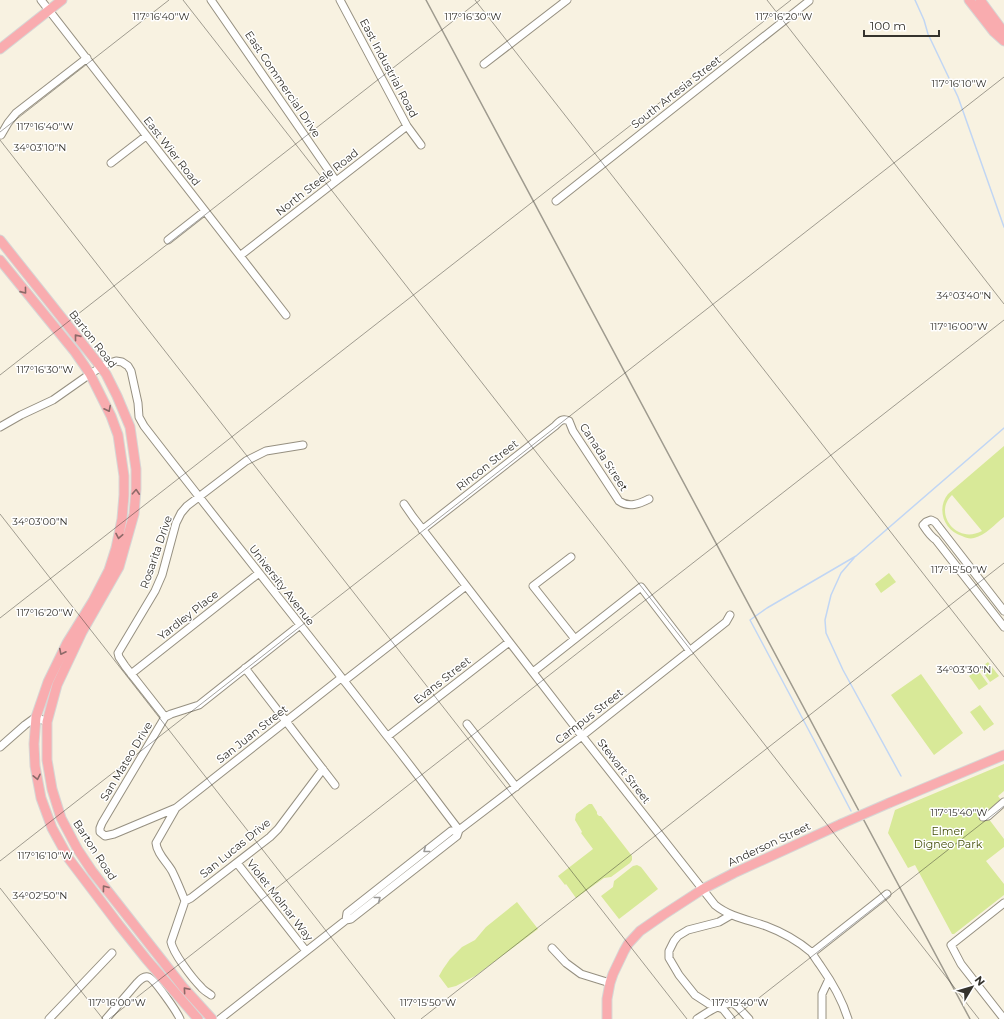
<svg xmlns="http://www.w3.org/2000/svg" width="1004" height="1019" viewBox="0 0 1004 1019" font-family="Montserrat,sans-serif">
<rect width="100%" height="100%" fill="#f8f2e1"/>
<path fill="#d8e998" fill-rule="evenodd" d="M1004,446V517C995,524 986,535 974,538C970,539 966,538 962,536C944,531 936,509 948,494ZM952,495L982,531C956,545 933,513 952,495Z
M889,573L896,582L881,593L875,584Z
M988,662L999,676L990,682L980,668Z
M978,670L988,684L979,690L969,676Z
M921,674L963,733L934,755L891,695Z
M980,705L994,724L984,731L970,712Z
M1004,764V791L998,796L1001,800L985,814L1004,839V847L986,861L1004,884V895L954,934H952L915,865L908,868L888,833L895,810Z
M589,804H592L597,812V814L599,816H601L632,856V860L630,863L611,877L604,878L576,898L566,884L565,885L558,876L593,849L581,833L582,832L581,830L575,820L576,814Z
M637,865L641,867L658,889L619,919L601,896L613,887L614,881L633,866Z
M517,902L538,929L475,976L456,986L448,988L439,976L443,969L450,959L462,947L475,940L486,927Z"/>
<g fill="none" stroke-linecap="round" stroke-linejoin="round">
<path stroke="#c1d6f4" stroke-width="1.5" d="M915,0L924,20L928,34L958,97L1004,227
M854,558L841,573L831,595L825,620L826,633L843,670L901,776
M851,811L815,742L750,620L767,608L856,556L1004,428"/>
<defs>
<path id="minor" d="M41,0L286,315
M211,0L336,181
M340,0L407,126L421,145
M484,64L567,0
M1,135L8,123L16,113L87,58
M111,163L146,136
M556,201L809,1L808,0
M168,240L205,211
M241,255L407,126
M0,427L21,415L53,400L90,374L106,364L116,361L122,362L128,366L131,371L138,403L139,417L144,426C224,530 307,632 387,736C412,767 435,799 459,830
M404,504L413,517L582,736L715,905C730,917 749,920 766,926C782,932 798,941 811,952C814,956 817,961 820,965C832,982 842,999 848,1019
M422,530L555,426C560,421 562,418 569,421L573,431L619,501C629,508 639,504 649,499
M571,557L533,586L575,639
M1004,611L935,522L931,520L926,522L923,525C927,531 930,536 936,540L1004,627
M300,625L199,705L171,714L165,717L102,823L100,828V832L105,836L114,834L176,808L341,678
M245,668L335,785
M533,672L641,587L690,651
M131,674L259,573
M344,681L466,586
M165,717L125,666L119,657L118,653L155,591L162,575L176,523L181,513L187,506L246,461L266,451L303,445
M467,724L516,787
M388,736L509,642
M0,747L25,725L36,717L47,722
M176,808L156,843C157,854 167,862 172,871C177,881 181,891 185,901L171,942C173,953 192,978 201,987C203,990 207,992 211,995
M983,817L988,816L1004,802
M237,863L306,951
M185,901L191,898L270,837L278,829L323,769
M731,915L719,922L688,930L678,936L674,941L669,951V958L679,975L695,995L709,1004L723,1009L731,1019
M346,920L347,913L451,831L459,830L582,736L726,622L730,615
M552,948L566,963L581,974L610,983
M812,953L887,894
M49,1019L112,953
M106,1019L137,983C140,980 143,976 148,977C154,978 177,1012 180,1019
M220,1019L346,920L351,919L457,836L459,830
M697,1019C708,1012 719,1004 733,1003L738,1007L749,1019
M822,1019V994L829,979
M1004,1019L961,964L951,945L1004,903"/>
<path id="major" d="M969,0L994,32L1004,41
M980,0L1000,27L1004,34
M0,49L62,0
M0,240L97,362L106,374L117,396L130,427L136,469V489L134,514L119,567L82,632L57,685L47,722V760L52,789L61,818L78,850L92,871L183,987L212,1019
M0,260L75,352L84,365L90,374L111,416L118,435L124,476V495L122,519L116,548L109,570L93,601L67,643L48,682L36,717L34,744L35,766L41,798L52,828L69,859L119,925L147,960L198,1019
M889,803L1004,755
M607,1019V999L610,983L613,974L624,951L628,944L640,931L663,915L703,889L734,873L841,824"/>
</defs>
<use href="#minor" stroke="#969081" stroke-width="9"/>
<use href="#major" stroke="#d7d6d5" stroke-width="11"/>
<use href="#minor" stroke="#fff" stroke-width="7"/>
<use href="#major" stroke="#f9acaf" stroke-width="9"/>
<path stroke="#9f9b8f" stroke-width="1.5" d="M426,0L970,1019"/>
<defs>
<path id="major-bridge" d="M841,824L889,803"/>
</defs>
<use href="#major-bridge" stroke="#d7d6d5" stroke-width="11" stroke-linecap="butt"/>
<use href="#major-bridge" stroke="#f9acaf" stroke-width="9"/>
</g>
<defs><path id="oneway-chevron" d="M-2-3.5L2.5 0L-2 3.5" fill="none" stroke-width="1.6" stroke-linecap="round" stroke-linejoin="round"/></defs>
<g stroke="#8d6968">
<use href="#oneway-chevron" transform="translate(24 291) rotate(51)"/>
<use href="#oneway-chevron" transform="translate(77 337) rotate(-129)"/>
<use href="#oneway-chevron" transform="translate(108 409) rotate(63)"/>
<use href="#oneway-chevron" transform="translate(136 492) rotate(-87)"/>
<use href="#oneway-chevron" transform="translate(119 536) rotate(101)"/>
<use href="#oneway-chevron" transform="translate(62 652) rotate(117)"/>
<use href="#oneway-chevron" transform="translate(37 777) rotate(78)"/>
<use href="#oneway-chevron" transform="translate(105 888) rotate(-127)"/>
<use href="#oneway-chevron" transform="translate(186 990) rotate(-131)"/>
</g>
<g stroke="#9a9996">
<use href="#oneway-chevron" transform="translate(426 850) rotate(142)"/>
<use href="#oneway-chevron" transform="translate(378 899) rotate(-38)"/>
</g>
<path fill="none" stroke="#35332d" stroke-width="1" stroke-opacity="0.45" d="M183,0L979,1019M475,0L1004,677M767,0L1004,304M0,132L169,0M0,140L687,1019M0,375L480,0M0,514L395,1019M0,618L791,0M0,861L1004,77M0,888L103,1019M109,1019L1004,320M421,1019L1004,563M732,1019L1004,806"/>
<g text-anchor="middle" dominant-baseline="central" stroke-width="3" stroke-linejoin="round" paint-order="stroke">
<g font-size="11" fill="#35332d" stroke="#fff">
<text transform="translate(389 68) rotate(62)">East Industrial Road</text>
<text transform="translate(283 84) rotate(56)">East Commercial Drive</text>
<text transform="translate(676 92) rotate(-38)">South Artesia Street</text>
<text transform="translate(172 151) rotate(52)">East Wier Road</text>
<text transform="translate(317 182) rotate(-38)">North Steele Road</text>
<text transform="translate(93 339) rotate(52)">Barton Road</text>
<text transform="translate(604 457) rotate(57)">Canada Street</text>
<text transform="translate(487 465) rotate(-38)">Rincon Street</text>
<text transform="translate(156 552) rotate(-71)">Rosarita Drive</text>
<text transform="translate(282 585) rotate(52)">University Avenue</text>
<text transform="translate(188 615) rotate(-38)">Yardley Place</text>
<text transform="translate(442 680) rotate(-38)">Evans Street</text>
<text transform="translate(589 716) rotate(-38)">Campus Street</text>
<text transform="translate(252 734) rotate(-38)">San Juan Street</text>
<text transform="translate(126 761) rotate(-59)">San Mateo Drive</text>
<text transform="translate(624 771) rotate(52)">Stewart Street</text>
<text transform="translate(769 844) rotate(-25)">Anderson Street</text>
<text transform="translate(235 848) rotate(-39)">San Lucas Drive</text>
<text transform="translate(95 850) rotate(57)">Barton Road</text>
<text transform="translate(280 900) rotate(52)">Violet Molnar Way</text>
</g>
<g font-size="11" fill="#45500a" stroke="#fff">
<text x="948" y="831">Elmer<tspan x="948" dy="13">Digneo Park</tspan></text>
</g>
</g>
<g font-size="10" text-anchor="middle" fill="#35332d" stroke="#fff" stroke-width="3" stroke-linejoin="round" paint-order="stroke">
<text x="161" y="20">117°16'40"W</text>
<text x="473" y="20">117°16'30"W</text>
<text x="784" y="20">117°16'20"W</text>
<text x="959" y="87">117°16'10"W</text>
<text x="45" y="130">117°16'40"W</text>
<text x="40" y="151">34°03'10"N</text>
<text x="964" y="299">34°03'40"N</text>
<text x="959" y="330">117°16'00"W</text>
<text x="45" y="373">117°16'30"W</text>
<text x="40" y="525">34°03'00"N</text>
<text x="959" y="573">117°15'50"W</text>
<text x="45" y="616">117°16'20"W</text>
<text x="964" y="673">34°03'30"N</text>
<text x="959" y="816">117°15'40"W</text>
<text x="45" y="859">117°16'10"W</text>
<text x="40" y="899">34°02'50"N</text>
<text x="117" y="1006">117°16'00"W</text>
<text x="428" y="1006">117°15'50"W</text>
<text x="740" y="1006">117°15'40"W</text>
</g>
<g transform="translate(972 987) rotate(52)" stroke="#ffffff" stroke-width="3" paint-order="stroke">
<path d="M0-3L7 15L0 10L-7 15Z" fill="#35332d"/>
<text y="-6" font-size="11" font-weight="bold" text-anchor="middle" fill="#35332d">N</text>
</g>
<path d="M864 30v6h75v-6" fill="none" stroke="#35332d" stroke-width="2"/>
<text x="870" y="30" font-size="12" fill="#35332d" stroke="#ffffff" stroke-width="3" paint-order="stroke">100 m</text>
</svg>
